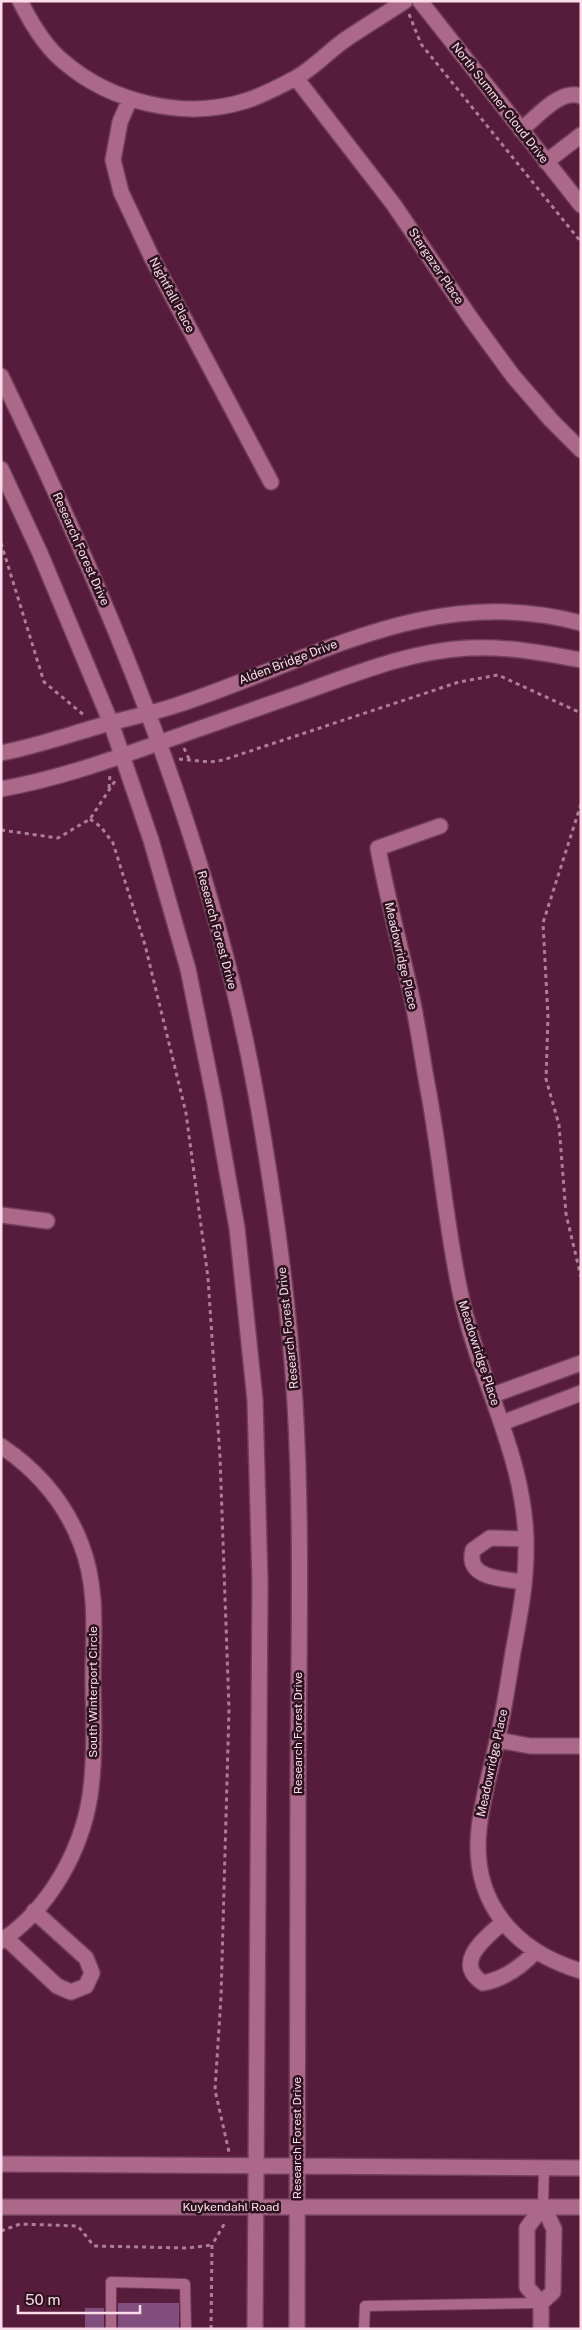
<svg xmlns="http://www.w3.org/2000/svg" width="582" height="2330" viewBox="0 0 582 2330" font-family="'Public Sans',sans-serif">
<rect width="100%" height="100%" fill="#571b3b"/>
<path fill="#824e7d" d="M118,2303H179V2329H118Z
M85,2308H104V2329H85Z"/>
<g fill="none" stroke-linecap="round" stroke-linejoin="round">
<defs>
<path id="lane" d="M543,2206L544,2168
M111,2329V2282L185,2284L186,2329
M364,2329L365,2306L541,2303"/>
<path id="street" d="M20,1C31,23 45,47 64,62C112,103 185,120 245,101C262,96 278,87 294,79C311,70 326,54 342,42C362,28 384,15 405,1
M420,1L581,205
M296,78L394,205L472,320L513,376L551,420L581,450
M130,99L120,122L113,160L121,192L152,258L271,482
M521,130C536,118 560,88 581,96
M546,162L581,135
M440,826L378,848C387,897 400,945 411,994C418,1025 422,1057 428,1089C441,1158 446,1228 461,1296C479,1382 528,1461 526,1551C526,1585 519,1619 513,1652C508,1682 504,1712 497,1741C491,1770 482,1799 479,1829C471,1902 514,1951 581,1971
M1,1215L47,1221
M493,1395L581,1363
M502,1423L581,1393
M1,1446C37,1470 65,1502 81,1544C97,1584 94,1629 93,1671C93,1712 96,1755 90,1796C81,1852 49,1909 1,1941
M524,1582C504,1579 465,1579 473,1550L490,1538L526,1539
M498,1740L530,1746H581
M503,1922C486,1938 452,1962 483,1983C504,1979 521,1967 535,1952
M6,1938L57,1986L71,1992L86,1986L92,1973L86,1958L34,1911
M541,2303L553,2292L554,2229L543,2206
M541,2329V2303L527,2287V2228L543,2206"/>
<path id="secondary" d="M1,376C111,604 211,843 256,1094C274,1196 289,1299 295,1403C303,1537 298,1672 298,1806C297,1980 297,2154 297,2329
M1,469L40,553L111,723L151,840L188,969L214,1098L237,1228L255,1400L260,1582L255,2329
M1,753C33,747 65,736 96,727C123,719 150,714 177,705C312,661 432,582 581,623
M1,789C52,780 102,763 150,746C201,728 253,710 304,692C357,673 411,651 468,648C506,646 544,653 581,660
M1,2164L581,2168
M1,2207H581"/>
</defs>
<use href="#lane" stroke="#703e5a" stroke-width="12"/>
<use href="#street" stroke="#703e5a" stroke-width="18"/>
<use href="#secondary" stroke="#703e5a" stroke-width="18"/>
<path stroke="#ac7f96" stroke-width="3" stroke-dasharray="4 4" stroke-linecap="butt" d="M409,14L421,44L581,242
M1,543L44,682L85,716
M184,748L189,759
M179,759L210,762L223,760L459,682L498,675L581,713
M109,788L110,774
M581,804L543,923L548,1017L546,1079L559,1125L566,1214L581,1277
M90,819L101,827L113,843L145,945L186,1113L208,1278L220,1457L229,1709L221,1997L215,2090L229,2152
M1,830L58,838L90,819L115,781
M1,2231L20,2224L78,2226L94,2246L187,2248L212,2245
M211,2329L212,2245L226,2221"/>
<use href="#lane" stroke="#ac6889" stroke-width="10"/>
<use href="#street" stroke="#ac6889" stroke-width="15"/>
<use href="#secondary" stroke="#ac6889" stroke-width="15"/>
</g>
<g text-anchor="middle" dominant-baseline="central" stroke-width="5" stroke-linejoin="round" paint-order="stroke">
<g font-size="12" fill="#fbdce9" stroke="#2d121f">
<text transform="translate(500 103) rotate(52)">North Summer Cloud Drive</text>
<text transform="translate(436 266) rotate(56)">Stargazer Place</text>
<text transform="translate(172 295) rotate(62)">Nightfall Place</text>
<text transform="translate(81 549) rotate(66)">Research Forest Drive</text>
<text transform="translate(288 662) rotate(-21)">Alden Bridge Drive</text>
<text transform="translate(217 930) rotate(75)">Research Forest Drive</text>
<text transform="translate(401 956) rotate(77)">Meadowridge Place</text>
<text transform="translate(288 1328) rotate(-96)">Research Forest Drive</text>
<text transform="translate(479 1353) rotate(72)">Meadowridge Place</text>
<text transform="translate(93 1692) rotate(-90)">South Winterport Circle</text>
<text transform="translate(298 1733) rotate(-90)">Research Forest Drive</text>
<text transform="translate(492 1763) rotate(-78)">Meadowridge Place</text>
<text transform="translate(297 2138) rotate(-90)">Research Forest Drive</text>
<text x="231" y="2207">Kuykendahl Road</text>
</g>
</g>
<rect width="582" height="2330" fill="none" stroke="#fbdce9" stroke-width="5"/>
<path d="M18 2305v8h122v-8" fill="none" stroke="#fbdce9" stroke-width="2.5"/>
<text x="25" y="2305" font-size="15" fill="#fbdce9" stroke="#2d121f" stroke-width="4" paint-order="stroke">50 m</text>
</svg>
